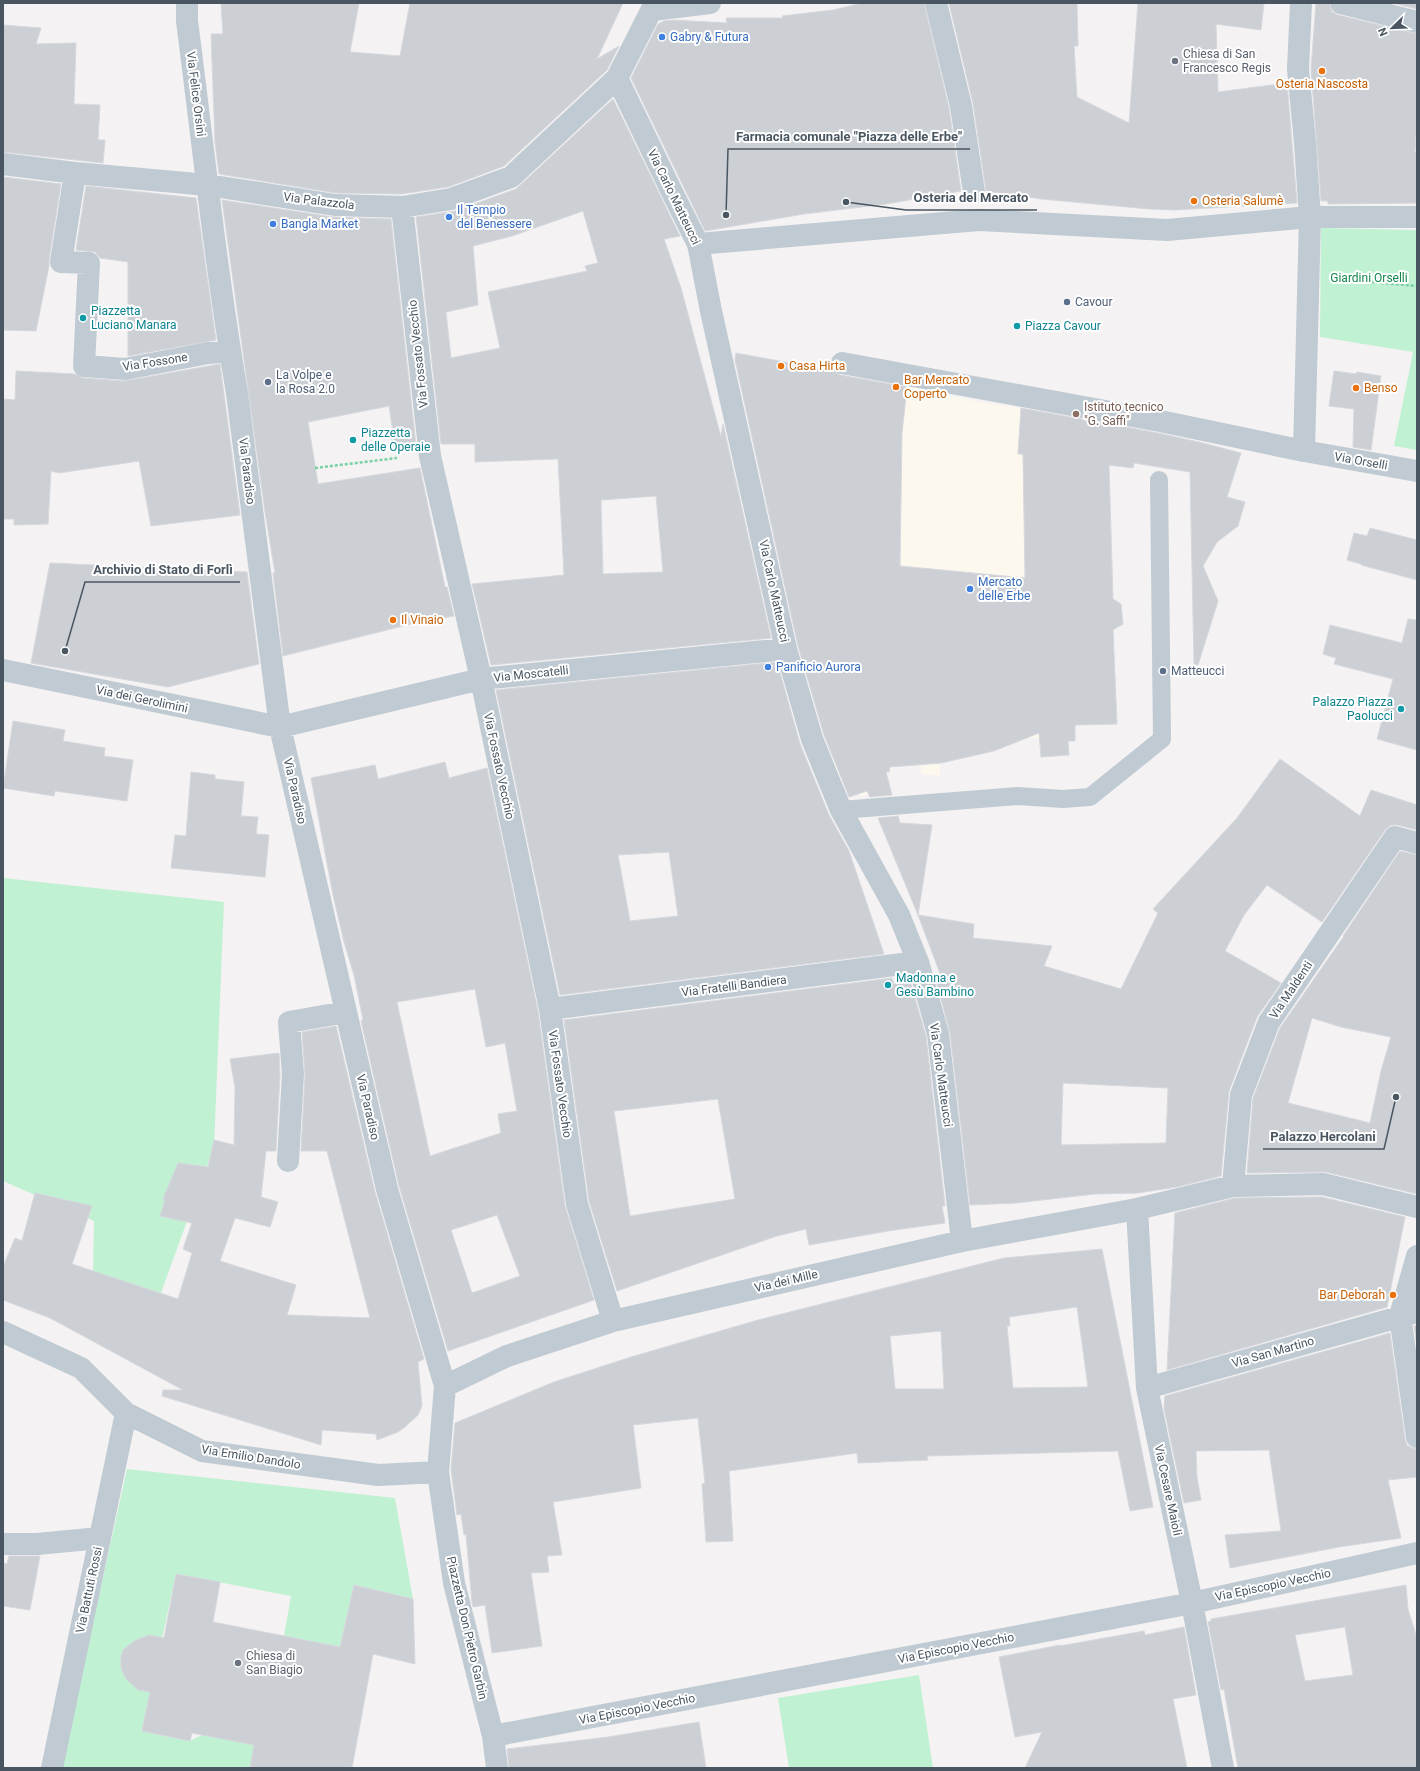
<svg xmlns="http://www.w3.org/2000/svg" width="1420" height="1771" viewBox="0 0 1420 1771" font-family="Roboto,sans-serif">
<rect width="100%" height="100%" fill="#f4f2f2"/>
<path fill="#fdf8ee" d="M908,385L978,402L1021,408L1019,454L1057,460L1069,755L1041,757L1039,738H1026L995,751L978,755L937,753L941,762L940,776L921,774V761H904L886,774L890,788L860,797L856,782L841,787L793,623H822Z"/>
<path fill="#c1f1d3" d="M1321,228L1417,230V450L1394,446L1413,352L1320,337Z
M3,878L224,902L214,1147L158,1301L93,1275L94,1221L3,1181Z
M127,1469L395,1498L413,1599L354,1585L340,1647L284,1636L291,1596L176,1574L142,1731L190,1741L202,1735L255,1739L250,1768H61Z
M919,1675L933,1768H789L778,1698Z"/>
<path fill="#cccfd4" stroke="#d6d8de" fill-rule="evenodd" d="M221,3H359L350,52L400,56L410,3H623L597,59L619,46L607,70L504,166L448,187L401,194L336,193L219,174L215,142L211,34H223Z
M863,3H924L949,108L961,191L886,204L804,214L705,231L631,78L658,24L664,21L673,20L727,23L726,18H783L782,16L833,10Z
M949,3H1077L1078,46H1074L1077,97L1129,123L1138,3H1264L1261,30L1216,24L1218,92L1287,83L1297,203L1175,210L1149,209L1041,199L986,191L973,103Z
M1316,3H1329L1332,12L1338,15L1417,34V120L1415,152H1417V203L1328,204V201H1321L1311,69Z
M1393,3H1417V9Z
M3,25L41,28L36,44L76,43L74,104L100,105L98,140H105L103,163L3,152Z
M613,99L680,236L664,239L681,288L721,437L723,424L771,638L491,665L472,584L564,575L558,459L475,462V444H441L416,217L455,211L516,189ZM583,211L598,263L585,266L587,271L488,292L500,348L451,358L446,312L478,305L473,246L512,236ZM656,496L663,572L603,574L601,500Z
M3,177L61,184L49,260V266L36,331L3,330Z
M86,186L196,198L216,340L128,356V262L100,258L95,252L76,250Z
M222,200L333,217L391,219L416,445H395L389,406L308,422L318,484L420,468L445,587H447L454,616L423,621L283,656L273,573H275L265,512Z
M736,353L833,371L840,375L907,387L902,433L900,566L1025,578L1023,454H1018L1021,408L1158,433L1203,443L1241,453L1227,497L1245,502L1238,526L1217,542L1203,566L1218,601L1198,665L1194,664L1190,472L1134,463L1133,468L1109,465L1113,599L1121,604L1123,624L1113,630L1117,724L1075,725V741H1068L1069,755L1041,757L1039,733L994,751L941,763L890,767L889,772H886L892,795L870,797L867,791L849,797L824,735L798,646L735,360Z
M220,364L240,515L151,526L139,461L59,473L51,471L48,524L14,525V519H3V399L15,400L16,371L75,374L83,378L124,381Z
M1334,371L1357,374V372L1381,376L1371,450L1353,447L1354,409L1329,406Z
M1370,528L1417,540V580L1361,565V564L1347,560L1354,533L1367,536Z
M50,563L247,572L259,664L168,687L31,663Z
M1408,619L1417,620V750L1377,739L1393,679L1334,664L1336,658L1323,654L1330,625L1402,643Z
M777,662L800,744L829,815L849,851L884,954L560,995L496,690ZM669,852L678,916L630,921L618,855Z
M13,721L65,730L63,741L105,748L104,756L133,760L127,801L55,791L54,796L3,788Z
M1280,759L1360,816L1371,790L1417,805V830L1398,825H1391L1385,830L1322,922L1267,885L1244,915L1225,951L1281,983L1257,1017L1229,1091L1221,1176L1177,1187L1138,1193L1095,1194L1016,1203L970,1205L950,1033L935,977L941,976L918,915L974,924L973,938L1052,946L1044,966L1121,989L1158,913L1153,909L1237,818ZM1063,1083L1168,1088L1166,1143L1061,1145Z
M445,762L449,778L487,768L538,1011L565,1206L594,1300L448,1351L399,1186L361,1021L363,1020L354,975L344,942L333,895L311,778L375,765L378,779ZM475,989L486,1047L505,1043L517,1111L498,1114L501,1133L430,1156L397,1002ZM497,1215L520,1276L472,1293L451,1230Z
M191,772L215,775V779L244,782L241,816L258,817L256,834L269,835L265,877L171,868L175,835L186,836Z
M898,816L900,823L932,825L918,915L878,818Z
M1400,851L1417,855V1194L1326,1172L1247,1173L1253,1098L1280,1028L1344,936H1343ZM1312,1018L1341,1027L1391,1037L1381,1071L1370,1123L1288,1103Z
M892,978L894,984L910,981L926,1036L945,1206H942L945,1223L888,1231L809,1245L806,1229L777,1236L617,1291L589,1201L564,1020ZM718,1099L735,1199L630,1216L614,1111Z
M336,1026L375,1192L424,1359L418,1362L422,1406L418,1415L405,1427L398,1432L377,1440L376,1434L322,1430L321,1445L162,1396L163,1390H183L50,1318L3,1300V1267L15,1238L22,1241L35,1193L92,1206L72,1264L178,1299L192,1253L183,1249L192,1223L160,1216L165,1200L163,1199L178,1163L208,1167L214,1140L234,1145L235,1087L230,1059L279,1053L280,1074L276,1151H266L261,1197L278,1202L270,1227L235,1218L220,1261L296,1285L287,1315L370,1318L327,1151H301L305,1075L302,1032Z
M1322,1197L1405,1217L1387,1307L1167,1370L1175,1213L1235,1198Z
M1102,1249L1153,1507L1130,1511L1118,1451L927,1456L928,1460L858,1463L857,1453L729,1471L733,1541L706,1542L702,1484L705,1483L698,1418L633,1425L641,1488L553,1502L562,1555L547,1556L549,1572L531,1573L542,1646L492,1653L485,1605L473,1607L472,1602L466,1534L464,1535L461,1514L457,1515L451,1469L455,1423L554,1382L631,1357L758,1320L1004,1258ZM1077,1307L1088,1387L1013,1388L1007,1326H1010L1009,1317ZM941,1331L944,1389H895L890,1336Z
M1417,1325V1347L1414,1326Z
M1390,1333L1405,1439L1407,1445L1412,1448L1417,1449V1477L1388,1480L1401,1538L1339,1547L1230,1568L1225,1535L1281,1531L1269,1450L1196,1451L1197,1477L1201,1500L1184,1503L1164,1409L1165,1396Z
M9,1556H40L30,1610L3,1606V1563L7,1564Z
M176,1574L220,1582L213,1622L340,1647L354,1585L413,1599L415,1664L373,1654L352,1768H250L254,1745L192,1733L190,1741L142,1731L150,1692L138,1690L126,1679L121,1668V1657L123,1650L134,1641L149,1635L164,1638Z
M1406,1585L1408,1609L1417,1638V1768H1238L1224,1689L1221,1690L1208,1622L1211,1621V1619ZM1345,1627L1353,1675L1305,1681L1295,1635Z
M1184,1627L1196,1695L1173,1699L1187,1768H1025L1042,1732L1015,1737L999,1657L1060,1645V1646L1144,1631L1145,1635Z
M699,1722L706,1768H509L507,1749L608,1737Z"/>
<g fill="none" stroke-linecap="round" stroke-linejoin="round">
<path stroke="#78d1a4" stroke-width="2.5" stroke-dasharray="3 2" stroke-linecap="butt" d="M1336,279L1417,286
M315,468L397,458"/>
<path stroke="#c0cad2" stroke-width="18" d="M841,810L1018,796L1063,799L1090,797L1162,739L1159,480"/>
<path stroke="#c0cad2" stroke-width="22" d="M698,244L979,220L1167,230L1310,217H1417
M842,363L1160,421L1304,451
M3,1544H37L100,1538"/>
<path stroke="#c0cad2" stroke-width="22" d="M187,3V21C203,145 216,270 237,393L280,727L387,1189L445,1386L438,1472L454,1583L493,1736L497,1768
M936,3L961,106L974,192
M1301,3L1298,69L1305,143L1310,217L1304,451L1417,471
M1341,3L1417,22
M652,10L710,3
M617,78L671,190L698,244L711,311L786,649L812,739L841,810L899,915L918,962L938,1034L962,1241
M3,164L75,173L208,185L335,205L402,207L451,199L511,177L617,78L655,3
M75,173L61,262L89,263L84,366L125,369L208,353L230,351
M402,207L430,456L481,679L550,1009L577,1204L613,1321
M3,670L280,727L481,679L786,649
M550,1009L918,962
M288,1161L293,1074L289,1022L346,1012
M1233,1186L1241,1095L1269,1022L1395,837L1417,843
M1137,1209L1147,1388L1192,1603L1223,1768
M1417,1256L1400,1316L1417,1437
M3,1332L81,1368L126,1413L202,1451L378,1475L438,1472
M445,1386L507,1356L613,1321L962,1241L1137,1209L1233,1186L1323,1184L1417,1207
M1147,1388L1417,1312
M493,1736L1192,1603L1417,1553
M52,1768L126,1413"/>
</g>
<g fill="#3f7fe0" stroke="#fff" stroke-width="1.5">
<circle cx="662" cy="37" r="4"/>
<circle cx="449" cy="217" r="4"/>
<circle cx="273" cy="224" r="4"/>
<circle cx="970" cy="589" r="4"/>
<circle cx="768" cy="667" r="4"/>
</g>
<g fill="#6b7280" stroke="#fff" stroke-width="1.5">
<circle cx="1175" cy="61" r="4"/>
<circle cx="238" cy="1663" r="4"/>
</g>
<g fill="#e8710a" stroke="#fff" stroke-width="1.5">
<circle cx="1322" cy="71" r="4"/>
<circle cx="1194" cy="201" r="4"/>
<circle cx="781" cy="366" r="4"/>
<circle cx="896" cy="387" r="4"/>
<circle cx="1356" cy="388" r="4"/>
<circle cx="393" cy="620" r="4"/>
<circle cx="1393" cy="1295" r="4"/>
</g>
<g fill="#5c6f8a" stroke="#fff" stroke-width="1.5">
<circle cx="1067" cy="302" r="4"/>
<circle cx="268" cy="382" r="4"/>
<circle cx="1163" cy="671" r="4"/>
</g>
<g fill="#0f9aa8" stroke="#fff" stroke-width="1.5">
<circle cx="83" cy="318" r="4"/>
<circle cx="1017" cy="326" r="4"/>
<circle cx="353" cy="440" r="4"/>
<circle cx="1401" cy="709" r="4"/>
<circle cx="888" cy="985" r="4"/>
</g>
<circle fill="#8d6e63" stroke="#fff" stroke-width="1.5" cx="1076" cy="414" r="4"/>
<g text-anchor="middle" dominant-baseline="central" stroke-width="4" stroke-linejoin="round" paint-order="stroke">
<g font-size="12" fill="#366cbe" stroke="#fff" text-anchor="start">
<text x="670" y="37">Gabry &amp; Futura</text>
<text x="457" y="210">Il Tempio<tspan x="457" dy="14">del Benessere</tspan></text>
<text x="281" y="224">Bangla Market</text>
<text x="978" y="582">Mercato<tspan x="978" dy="14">delle Erbe</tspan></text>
<text x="776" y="667">Panificio Aurora</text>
</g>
<g font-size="12" fill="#5b616d" stroke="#fff" text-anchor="start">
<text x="1183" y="54">Chiesa di San<tspan x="1183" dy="14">Francesco Regis</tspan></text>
<text x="246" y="1656">Chiesa di<tspan x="246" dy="14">San Biagio</tspan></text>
</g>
<g font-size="12" fill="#c56008" stroke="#fff" text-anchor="start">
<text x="1322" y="84" text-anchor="middle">Osteria Nascosta</text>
<text x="1202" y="201">Osteria Salumè</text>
<text x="789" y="366">Casa Hirta</text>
<text x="904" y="380">Bar Mercato<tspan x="904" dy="14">Coperto</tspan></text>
<text x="1364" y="388">Benso</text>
<text x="401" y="620">Il Vinaio</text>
<text x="1385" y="1295" text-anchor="end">Bar Deborah</text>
</g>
<g font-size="12" fill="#495661" stroke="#fff">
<text transform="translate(196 94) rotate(83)">Via Felice Orsini</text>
<text transform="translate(674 197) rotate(64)">Via Carlo Matteucci</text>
<text transform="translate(319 201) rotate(7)">Via Palazzola</text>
<text transform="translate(418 354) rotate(-96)">Via Fossato Vecchio</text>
<text transform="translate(155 362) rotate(-9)">Via Fossone</text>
<text transform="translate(1361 461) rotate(10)">Via Orselli</text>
<text transform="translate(247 471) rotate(83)">Via Paradiso</text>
<text transform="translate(774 591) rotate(78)">Via Carlo Matteucci</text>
<text transform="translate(531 674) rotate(-6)">Via Moscatelli</text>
<text transform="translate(142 699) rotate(12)">Via dei Gerolimini</text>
<text transform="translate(499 766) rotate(78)">Via Fossato Vecchio</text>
<text transform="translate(295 791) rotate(77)">Via Paradiso</text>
<text transform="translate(734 986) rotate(-7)">Via Fratelli Bandiera</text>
<text transform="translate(1291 990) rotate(-56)">Via Maldenti</text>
<text transform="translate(941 1075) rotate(82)">Via Carlo Matteucci</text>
<text transform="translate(560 1084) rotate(82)">Via Fossato Vecchio</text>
<text transform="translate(368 1107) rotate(77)">Via Paradiso</text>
<text transform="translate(786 1281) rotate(-13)">Via dei Mille</text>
<text transform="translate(1273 1352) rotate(-16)">Via San Martino</text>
<text transform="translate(251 1457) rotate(9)">Via Emilio Dandolo</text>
<text transform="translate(1168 1490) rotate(78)">Via Cesare Maioli</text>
<text transform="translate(1273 1585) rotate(-12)">Via Episcopio Vecchio</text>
<text transform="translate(89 1590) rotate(-78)">Via Battuti Rossi</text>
<text transform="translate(467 1628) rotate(77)">Piazzetta Don Pietro Garbin</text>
<text transform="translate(956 1648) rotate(-11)">Via Episcopio Vecchio</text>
<text transform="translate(637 1709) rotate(-11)">Via Episcopio Vecchio</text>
</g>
<g font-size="12" fill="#15864c" stroke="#fff">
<text x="1369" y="278">Giardini Orselli</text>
</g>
<g font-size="12" fill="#4e5e75" stroke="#fff" text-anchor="start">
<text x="1075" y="302">Cavour</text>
<text x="276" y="375">La Volpe e<tspan x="276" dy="14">la Rosa 2.0</tspan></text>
<text x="1171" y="671">Matteucci</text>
</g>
<g font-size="12" fill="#0d838f" stroke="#fff" text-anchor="start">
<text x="91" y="311">Piazzetta<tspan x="91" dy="14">Luciano Manara</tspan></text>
<text x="1025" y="326">Piazza Cavour</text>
<text x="361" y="433">Piazzetta<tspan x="361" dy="14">delle Operaie</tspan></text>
<text x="1393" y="702" text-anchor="end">Palazzo Piazza<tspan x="1393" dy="14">Paolucci</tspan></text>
<text x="896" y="978">Madonna e<tspan x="896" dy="14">Gesù Bambino</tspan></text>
</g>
<g font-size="12" fill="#785e54" stroke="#fff" text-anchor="start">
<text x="1084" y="407">Istituto tecnico<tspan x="1084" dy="14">"G. Saffi"</tspan></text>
</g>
</g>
<path fill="none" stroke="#495661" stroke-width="1.5" d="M726 215L728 149H970M846 202L906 210H1037M65 651L85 582H240M1396 1097L1384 1149H1263"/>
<g fill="#495661" stroke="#fff" stroke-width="1.5">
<circle cx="726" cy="215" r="4"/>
<circle cx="846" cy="202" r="4"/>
<circle cx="65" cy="651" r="4"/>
<circle cx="1396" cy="1097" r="4"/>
</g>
<g font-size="13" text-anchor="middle" font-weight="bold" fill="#495661" stroke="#fff" stroke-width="4" stroke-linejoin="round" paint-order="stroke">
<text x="849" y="141">Farmacia comunale "Piazza delle Erbe"</text>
<text x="971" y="202">Osteria del Mercato</text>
<text x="163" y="574">Archivio di Stato di Forlì</text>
<text x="1323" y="1141">Palazzo Hercolani</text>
</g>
<rect width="1420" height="1771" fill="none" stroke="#495661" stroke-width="8"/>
<g transform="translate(1392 28) rotate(247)" stroke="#ffffff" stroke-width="3" paint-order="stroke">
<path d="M0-3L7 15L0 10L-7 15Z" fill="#495661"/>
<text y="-6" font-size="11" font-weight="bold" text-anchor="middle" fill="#495661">N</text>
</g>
</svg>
